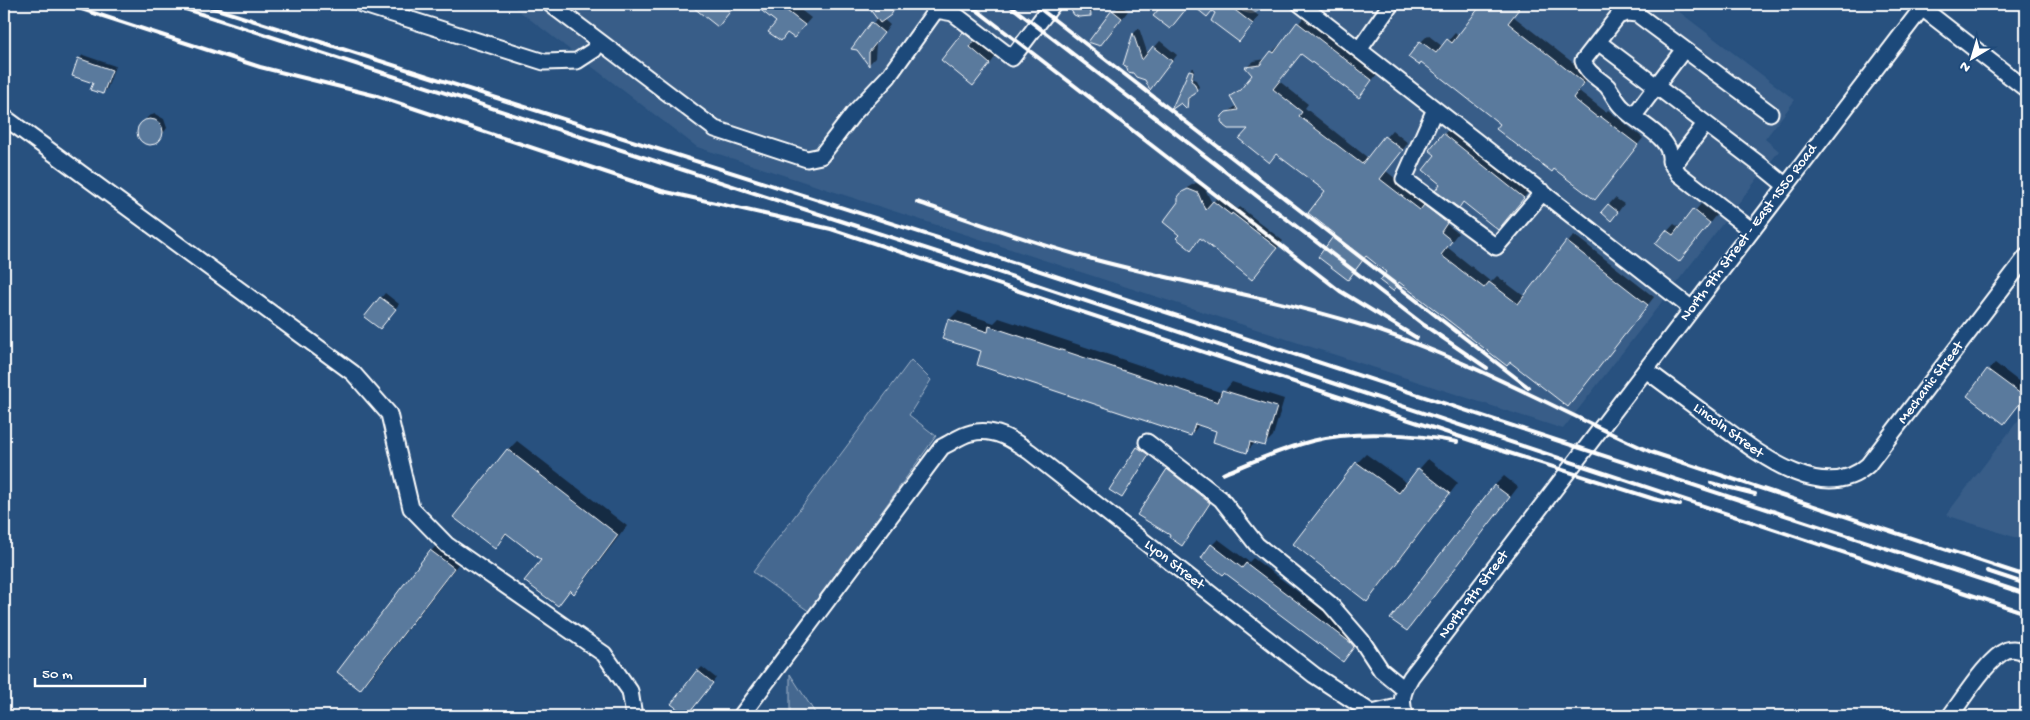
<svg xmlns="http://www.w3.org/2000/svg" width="2030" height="720" viewBox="0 0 2030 720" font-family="'Gochi Hand',sans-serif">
<rect width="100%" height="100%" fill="#28517f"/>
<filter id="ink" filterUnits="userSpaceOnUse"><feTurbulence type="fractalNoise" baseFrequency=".02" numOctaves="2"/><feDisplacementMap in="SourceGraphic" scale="10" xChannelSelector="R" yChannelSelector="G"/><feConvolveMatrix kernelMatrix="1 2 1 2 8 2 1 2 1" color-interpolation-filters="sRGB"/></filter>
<g filter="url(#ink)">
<path fill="#375d88" d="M510,4H1669L1795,100L1765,139L1779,151L1563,429L697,147Z
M2026,410V541L1946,515Z"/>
<path fill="#446890" stroke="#a2b4c8" d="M911,360L931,380L909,415L936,436L810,612L753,572Z
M790,674L817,716H790Z"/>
<path fill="#718dab" stroke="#aabbcd" d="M1238,4H1263C1260,14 1251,15 1242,11Z"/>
<path fill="#0007" d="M755,4H793L811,18L794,37L788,32L781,40L778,22Z
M874,4H899L883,19L890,25L876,44L875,58L869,64L858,49L853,48L878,17L872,5Z
M1073,4H1097V8L1090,14Z
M1120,4L1128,11L1107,38L1100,45L1090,42Z
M1156,4H1190L1176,21L1160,10Z
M1193,4H1242L1259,16L1239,40L1217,12L1212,10L1207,15Z
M1484,4H1523L1513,16L1590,76L1579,91L1606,112L1608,110L1643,138L1595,199L1502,124L1421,42L1428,35L1443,47L1455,33L1458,36Z
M1304,17L1378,73L1359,96L1301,53L1279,81L1308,104L1305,108L1368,158L1392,130L1408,143L1386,171L1427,204L1453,215L1446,224L1458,233L1447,247L1491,282L1497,276L1525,297L1574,235L1654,297L1568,406L1510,361L1400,281L1393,289L1388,272L1367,256L1354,271L1337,234L1327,191L1277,153L1269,161L1250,128L1224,116L1237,105L1231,96L1246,85L1254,75L1247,67L1254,61L1266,59L1279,45L1280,46Z
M970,26L980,34L975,40L996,56L980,77L963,33Z
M1139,28L1148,55L1160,41L1177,55L1156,82L1146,79L1125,64L1134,33Z
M83,55L115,66L107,89L103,93L79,59Z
M1193,68H1194L1193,79L1196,80L1199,87L1190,96L1187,107L1190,70Z
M155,114L164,119L167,128L159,139L153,143H146L140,139L138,133L139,126L149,116Z
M1450,128L1530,190L1505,222L1464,201L1459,206L1442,184L1437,155L1444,134Z
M1196,183L1204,187L1212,203L1220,195L1238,209L1240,207L1283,241L1259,271L1201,237L1191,248L1180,235V203L1183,193L1190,186Z
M1615,198L1624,204L1618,212H1602Z
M1701,204L1716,215L1679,261L1657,243L1674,224L1680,228Z
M385,293L399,304L380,328L381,298Z
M958,311L994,323L999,318L1223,393L1232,382L1284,399L1273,436L1264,445L1256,442L1247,451L1218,430L1200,424L1191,435L983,350L949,320Z
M1995,363L2026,387V395L2004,423L1988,370Z
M517,441L627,526L583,583L574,592L571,590L558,604L543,559L508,533L495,547L508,450Z
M1142,444L1152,451L1122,497L1111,490Z
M1366,454L1407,483L1428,459L1458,483L1376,591L1367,600L1357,463Z
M1173,464L1215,496L1187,539L1182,544L1168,470Z
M1504,476L1518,487L1415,621L1406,630L1392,618L1495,485Z
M1218,539L1249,562L1253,558L1357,636L1360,639L1349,654L1343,660L1212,545Z
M440,542L462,559L369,680L360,688L431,551Z
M702,667L716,678L691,710L698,671Z"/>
<path fill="#5a7a9d" stroke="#fff" d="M689,4H736L718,27Z
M753,4H778L805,25L794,38L787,33L781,41L768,32L776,22Z
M866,4H897L891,15L880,23Z
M1067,4H1090L1091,16L1079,17L1074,15Z
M1163,4H1190L1170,29L1153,16Z
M1191,4H1227L1253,24L1239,42L1211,21L1215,13L1212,11L1207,17Z
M1482,4H1512L1519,9L1508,23L1584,83L1573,98L1598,118L1600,116L1638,145L1595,200L1554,169L1552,172L1496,129L1500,124L1421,62L1419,65L1408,57L1420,41L1436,53L1447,39L1452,43Z
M1112,10L1122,18L1100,46L1088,42Z
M871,22L884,33L869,52V66L857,50L851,49Z
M1297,22L1372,80L1359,98L1301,54L1273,89L1302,112L1299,116L1362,164L1384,136L1403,150L1380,179L1420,210L1424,205L1447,223L1441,232L1452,241L1441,255L1484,288L1489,282L1518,304L1566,241L1648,305L1568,407L1510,362L1507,366L1399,282L1393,291L1380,281L1386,272L1366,256L1348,280L1318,257L1335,234L1308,213L1325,191L1276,154L1269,163L1239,139L1248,129H1228L1224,126L1221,121L1222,116L1226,112L1238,110L1230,96L1240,90L1252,75L1245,67L1260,65L1271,51L1274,53Z
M963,32L974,41L970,47L990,64L973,86L941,60Z
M1133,33L1142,60L1153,46L1172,61L1150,90L1145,80L1136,77L1133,73L1128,72L1126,66L1123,65Z
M78,58L112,70L103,94L90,90L93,83L72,76Z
M1189,70L1193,71L1191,81L1194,83L1197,90L1195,94L1188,98L1187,109L1181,103L1171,110Z
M137 132a13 13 0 1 1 26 0a13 13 0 1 1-26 0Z
M1443,133L1524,198L1498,230L1463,202L1459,208L1435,191L1440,184L1423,170L1435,155L1429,150Z
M1188,189L1198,193L1205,210L1213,201L1231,215L1232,213L1277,248L1252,280L1200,238L1191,250L1176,238L1179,235L1163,222L1178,202V197L1182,192Z
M1608,204L1618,212L1611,221L1601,212Z
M1693,209L1710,223L1679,262L1655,244L1666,230L1673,235Z
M380,297L396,309L380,329L364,317Z
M948,319L988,332L989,326L1218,402L1222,390L1277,407L1265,446L1250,442L1247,453L1213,442L1216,431L1195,424L1191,436L977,365L981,351L942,339Z
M1987,369L2025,397L2004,424L1967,396Z
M1137,447L1149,455L1122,498L1109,490Z
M507,449L618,535L574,594L570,590L558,606L524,581L541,560L506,533L495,549L453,517Z
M1356,462L1399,493L1418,468L1450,493L1367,602L1293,544Z
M1167,469L1210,503L1182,546L1169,537L1170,535L1137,515Z
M1494,485L1510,497L1407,631L1390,619Z
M1211,544L1242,568L1246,563L1351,643L1354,647L1343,662L1225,573L1223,575L1201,558Z
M430,550L454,568L360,690L337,672Z
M697,670L713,683L687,716L671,704Z"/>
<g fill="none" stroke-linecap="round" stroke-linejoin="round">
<defs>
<path id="minor" d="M361,4L544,62L577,61L594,50L599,41L550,4
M1300,4L1692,309
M1917,4L2026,89
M599,41L715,129L807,159L821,156L854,113L888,77L936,10L953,13L1012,58L1053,4
M1598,42L1763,167L1785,185
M1359,50L1391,4
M1435,109L1404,179L1496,247L1543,192
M4,117L353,373L389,414L411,508L447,545L604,654L630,691L634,716
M1633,117L1684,49
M1673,166L1705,124
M1751,230L1679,174L1670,161C1673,137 1638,124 1623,108C1616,102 1613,93 1607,86C1598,78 1587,73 1583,61L1618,16L1627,13L1637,14L1770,113
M1646,370C1669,387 1693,405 1716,422C1754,450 1822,507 1868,465L2026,257
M1147,442L1221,499L1257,545L1330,604L1362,641L1381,670L1404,689
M1372,713L1402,706
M741,716L942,447C951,443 961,435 971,433C994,427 1013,440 1030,452L1314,675L1372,713
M1406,716C1399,701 1403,691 1411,677L1925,4
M1950,716C1963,699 1988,658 2007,650C2014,648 2021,650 2026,654"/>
</defs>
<use href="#minor" stroke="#fff" stroke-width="19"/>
<use href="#minor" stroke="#1f4a7a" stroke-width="15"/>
<path stroke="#fff" stroke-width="4" d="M66,4L260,67L377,96L662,191L831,229L1503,451L1654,499L1680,505
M170,4L977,265L2026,613
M201,4L985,253L2026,594
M969,4L1340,291L1417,338
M1008,4L1424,325L1487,368
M1034,4L1528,387
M917,202C976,222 1035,244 1096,260C1190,285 1288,300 1380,331C1475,363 1560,411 1651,452L2026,576
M1223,474C1252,462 1281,449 1312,441C1353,430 1415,434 1457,442
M1711,483L1755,494
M1987,571L2026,584"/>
</g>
</g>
<g text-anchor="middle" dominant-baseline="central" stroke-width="4" stroke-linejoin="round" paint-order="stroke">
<g font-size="15" fill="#fff" stroke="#1f4a7a">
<text transform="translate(1749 233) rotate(-53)">North 9th Street - East 1550 Road</text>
<text transform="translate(1931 383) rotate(-53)">Mechanic Street</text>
<text transform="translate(1728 431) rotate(36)">Lincoln Street</text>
<text transform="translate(1174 565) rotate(38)">Lyon Street</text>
<text transform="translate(1474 595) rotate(-53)">North 9th Street</text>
</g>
</g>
<rect width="2030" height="720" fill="none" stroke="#1f4a7a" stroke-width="20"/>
<rect x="10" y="10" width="2010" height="700" fill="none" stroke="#fff" stroke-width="2" filter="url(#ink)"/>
<g transform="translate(1972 58) rotate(218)" stroke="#1f4a7a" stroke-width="4" paint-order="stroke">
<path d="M0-4L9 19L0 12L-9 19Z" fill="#ffffff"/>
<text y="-8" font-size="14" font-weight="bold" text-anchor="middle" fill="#ffffff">N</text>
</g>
<path d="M35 678v8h110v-8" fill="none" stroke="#ffffff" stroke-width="2.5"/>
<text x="42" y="678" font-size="15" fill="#ffffff" stroke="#1f4a7a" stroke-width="4" paint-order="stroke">50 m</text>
</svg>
